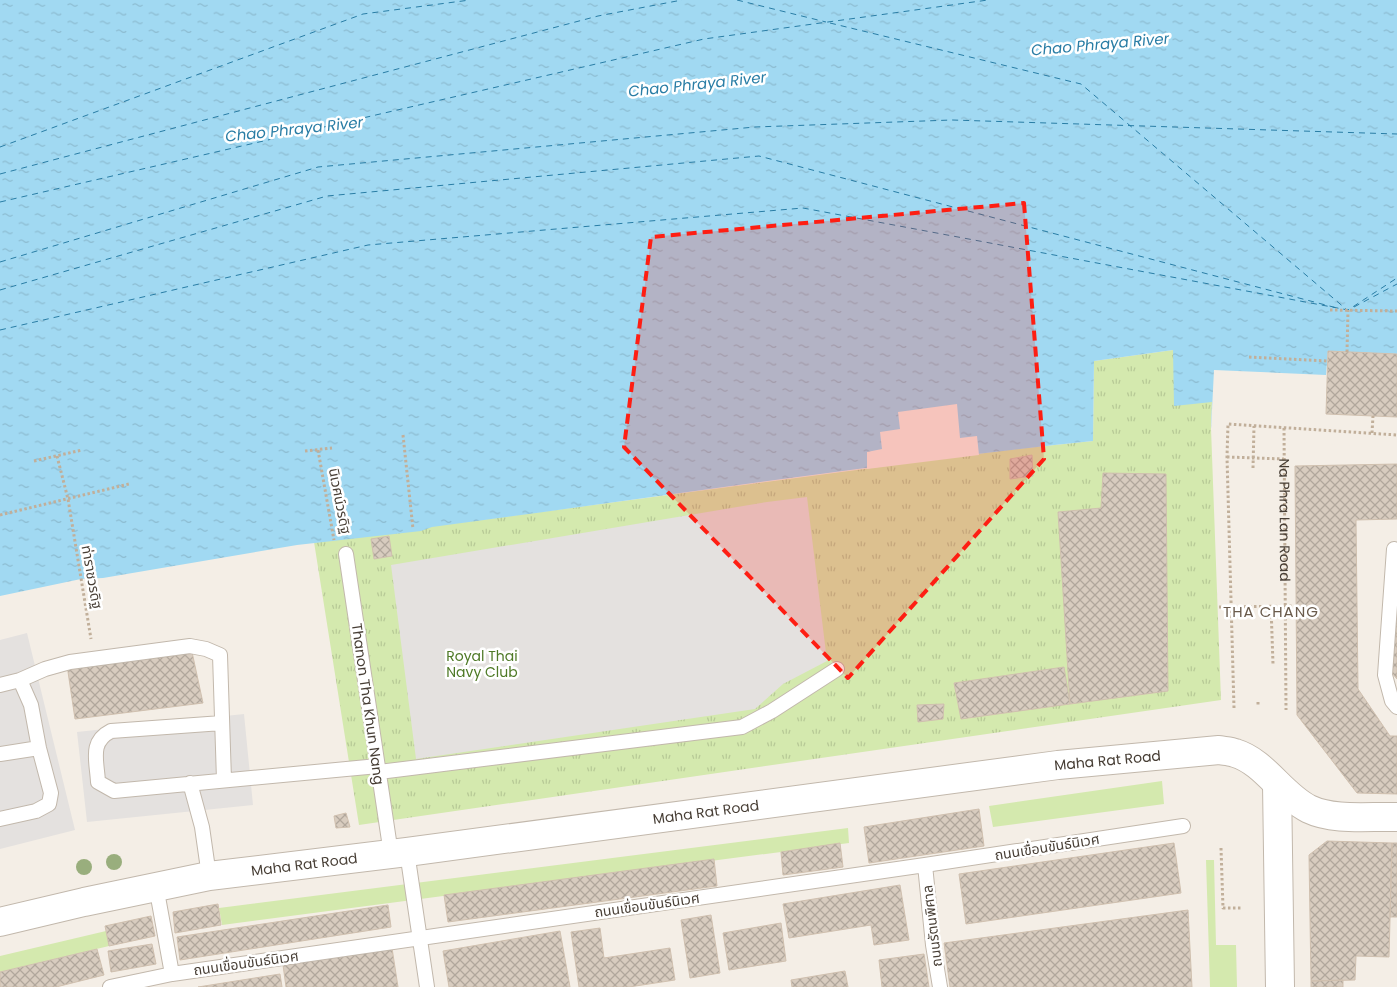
<svg xmlns="http://www.w3.org/2000/svg" width="1397" height="987" viewBox="0 0 1397 987" font-family="Poppins,'Noto Sans Thai',sans-serif">
<defs>
<pattern id="park-tufts" width="24" height="20" patternUnits="userSpaceOnUse" patternTransform="scale(1.25)"><rect width="24" height="20" fill="#d4e9ae"/><path d="M3 7l-1-3M5 7V3M7 7l1-3M15 17l-1-3M17 17v-4M19 17l1-3" fill="none" stroke="#b7c996"/></pattern>
<pattern id="water-ripples" width="26" height="14" patternUnits="userSpaceOnUse" patternTransform="scale(1.25)"><rect width="26" height="14" fill="#a1d9f2"/><path d="M2 4q2-2 4 0t4 0M15 11q2-2 4 0t4 0" fill="none" stroke="#8cbbd0"/></pattern>
<pattern id="building-cross-hatch" width="8" height="8" patternUnits="userSpaceOnUse" patternTransform="scale(1.25)"><rect width="8" height="8" fill="#d8ccbf"/><path d="M0 0l8 8M0 8l8-8" fill="none" stroke="#b1a79c"/></pattern>
</defs>
<rect width="100%" height="100%" fill="#f4eee6"/>
<path fill="#d4e9ae" d="M1162,781L1164,804L993,827L989,806Z
M848,828L849,843L222,925L219,908Z
M1206,860H1214L1216,945H1236L1237,987H1210Z
M106,931L109,946L0,972V956Z"/>
<path fill="url(#park-tufts)" d="M1173,350L1212,402L1211,428L1221,700L359,825L314,542L1007,450L1093,441L1094,361Z"/>
<path fill="#e4e1df" d="M807,497L827,661L783,684L755,709L416,759L391,565L767,502Z
M27,633L75,830L0,849V640Z
M244,714L253,805L87,822L77,732Z"/>
<path fill="url(#water-ripples)" d="M0,0H1397V445L1211,428L1212,402L1174,406L1173,350L1094,361L1093,441C872,464 652,498 432,527L421,531L297,545L103,578L81,579L0,596Z"/>
<path fill="#f4eee6" d="M1328,351L1397,354V447L1355,446L1284,441L1228,436L1211,430L1214,370L1326,375Z
M957,404L960,438L977,436L979,455L867,469V452L882,449L880,432L900,429L898,412Z"/>
<g fill="none" stroke-linecap="round" stroke-linejoin="round">
<path stroke="#297da5" stroke-width="1" stroke-dasharray="6 5" stroke-linecap="butt" d="M737,0L826,22
M830,23L1081,84L1346,309
M0,147L363,14L470,0
M0,174L598,16L682,0
M0,202L704,39L988,0
M0,262L318,167L755,127L952,120L1397,134
M0,290L327,196L759,156L1337,308
M1354,307L1397,284
M0,330L368,245L803,208L1348,310L1397,278"/>
</g>
<path fill="url(#building-cross-hatch)" stroke="#d0c0af" d="M1328,351L1397,354V417L1326,414Z
M1032,455L1033,476L1010,479V459Z
M1397,464V519L1356,520L1358,689L1390,736H1397V794L1357,793L1297,715L1295,466Z
M1103,473L1166,474L1168,691L1070,704L1058,512L1101,508Z
M389,536L392,556L374,559L371,539Z
M1392,612L1397,613V679L1392,673Z
M192,652L203,703L75,719L67,665Z
M1064,667L1070,704L961,719L954,683Z
M944,704L943,719L918,722L917,705Z
M979,809L984,846L869,863L864,827Z
M346,813L350,827L336,828L334,816Z
M1327,841L1392,843L1389,957L1356,956L1355,980L1311,981L1309,855Z
M840,843L843,867L783,875L781,852Z
M1174,843L1181,893L966,924L959,874Z
M1392,843H1397V917H1390Z
M714,859L717,886L448,922L444,895Z
M900,885L909,940L874,945L871,925L789,938L783,904Z
M218,904L221,925L175,933L173,912Z
M388,905L391,927L180,960L177,937Z
M1188,910L1192,987H950L944,943Z
M711,915L720,973L690,978L681,920Z
M151,916L155,936L109,946L105,926Z
M781,923L786,961L729,970L723,933Z
M600,928L604,958L670,948L675,980L629,987H579L571,932Z
M560,931L570,987H449L443,951Z
M152,944L156,964L111,972L108,951Z
M392,948L398,987H286L283,965Z
M97,949L104,975L56,987H0V972Z
M924,954L929,987H882L879,960Z
M845,971L848,987H792L791,980Z
M280,974L282,987H198Z
M1343,980V987H1311V981Z"/>
<g fill="none" stroke-linecap="round" stroke-linejoin="round">
<defs>
<path id="service" d="M1394,549L1385,675L1392,701L1397,707
M346,554L391,854
M20,680L45,669L70,662L190,646L206,649L220,655L224,780
M0,685L20,680L31,705L39,748L51,793L49,804L36,811L0,819
M222,723L111,731C89,742 97,761 98,782L114,791L378,766
M0,754L39,748
M379,772L742,727L772,711L837,669
M190,783L202,827L209,876
M407,852L427,987
M925,865L933,945L940,987
M156,886L172,974
M110,987L172,974L925,865L1183,826"/>
<g id="tertiary">
<path d="M1277,784L1280,987"/>
<path id="s2" d="M0,922L84,902L209,876L407,852L1058,765L1219,750C1224,751 1230,751 1235,753C1265,762 1281,795 1309,809C1334,821 1369,816 1397,817"/>
</g>
</defs>
<use href="#service" stroke="#c2b8ac" stroke-width="16"/>
<use href="#tertiary" stroke="#c2b8ac" stroke-width="30"/>
<g stroke="#c1af9a" stroke-width="3" stroke-dasharray="2.5 2.5" stroke-linecap="butt">
<path d="M1330,310L1397,311"/>
<path d="M1347,352L1348,310"/>
<path d="M1249,357L1327,361"/>
<path id="s1" d="M1284,428L1286,710"/>
<path d="M1372,433L1373,416"/>
<path d="M403,435L413,529"/>
<path d="M318,450L334,540"/>
<path d="M305,451L332,448"/>
<path d="M57,456L68,499L91,639"/>
<path d="M1227,457L1284,459"/>
<path d="M34,461L82,450"/>
<path d="M1253,468L1254,426"/>
<path d="M0,515L129,484"/>
<path d="M1271,606L1273,664"/>
<path d="M1219,607L1292,606"/>
<path d="M1258,702V706"/>
<path d="M1234,708L1227,457L1228,424L1397,435"/>
<path d="M1221,848L1223,908H1241"/>
</g>
<use href="#service" stroke="#fff" stroke-width="14"/>
<use href="#tertiary" stroke="#fff" stroke-width="28"/>
</g>
<g fill="#99ae7d">
<circle cx="114" cy="862" r="8"/>
<circle cx="84" cy="867" r="8"/>
</g>
<path fill="#fe1e13" fill-opacity="0.2" stroke="#fe1e13" stroke-width="4" stroke-dasharray="10 6" stroke-linejoin="round" d="M1024,203L1044,459L848,678L624,447L651,237Z"/>
<g text-anchor="middle" dominant-baseline="central" stroke-width="5" stroke-linejoin="round" paint-order="stroke">
<g font-size="14" fill="#473e35" stroke="#fff">
<text transform="translate(340 501) rotate(79)">นิเวศน์วรดิฐ</text>
<text stroke="none"><textPath href="#s1" startOffset="92">Na Phra Lan Road</textPath></text>
<text transform="translate(92 577) rotate(80)">ท่าราชวรดิฐ</text>
<text transform="translate(368 704) rotate(82)">Thanon Tha Khun Nang</text>
<text stroke="none"><textPath href="#s2" startOffset="1120">Maha Rat Road</textPath></text>
<text stroke="none"><textPath href="#s2" startOffset="715">Maha Rat Road</textPath></text>
<text transform="translate(1047 847) rotate(-9)">ถนนเขื่อนขันธ์นิเวศ</text>
<text stroke="none"><textPath href="#s2" startOffset="310">Maha Rat Road</textPath></text>
<text transform="translate(647 905) rotate(-8)">ถนนเขื่อนขันธ์นิเวศ</text>
<text transform="translate(932 926) rotate(-97)">ถนนรัตนพิศาล</text>
<text transform="translate(246 963) rotate(-8)">ถนนเขื่อนขันธ์นิเวศ</text>
</g>
<g font-size="14" fill="#4f7a27" stroke="#fff">
<text x="482" y="656">Royal Thai<tspan x="482" dy="16">Navy Club</tspan></text>
</g>
<g font-size="15" font-style="italic" fill="#297da5" stroke="#fff">
<text transform="translate(1100 44) rotate(-5)">Chao Phraya River</text>
<text transform="translate(697 84) rotate(-6)">Chao Phraya River</text>
<text transform="translate(294 129) rotate(-6)">Chao Phraya River</text>
</g>
<g font-size="15" letter-spacing="1" fill="#6a5b4c" stroke="#fff">
<text x="1271" y="611">THA CHANG</text>
</g>
</g>
</svg>
